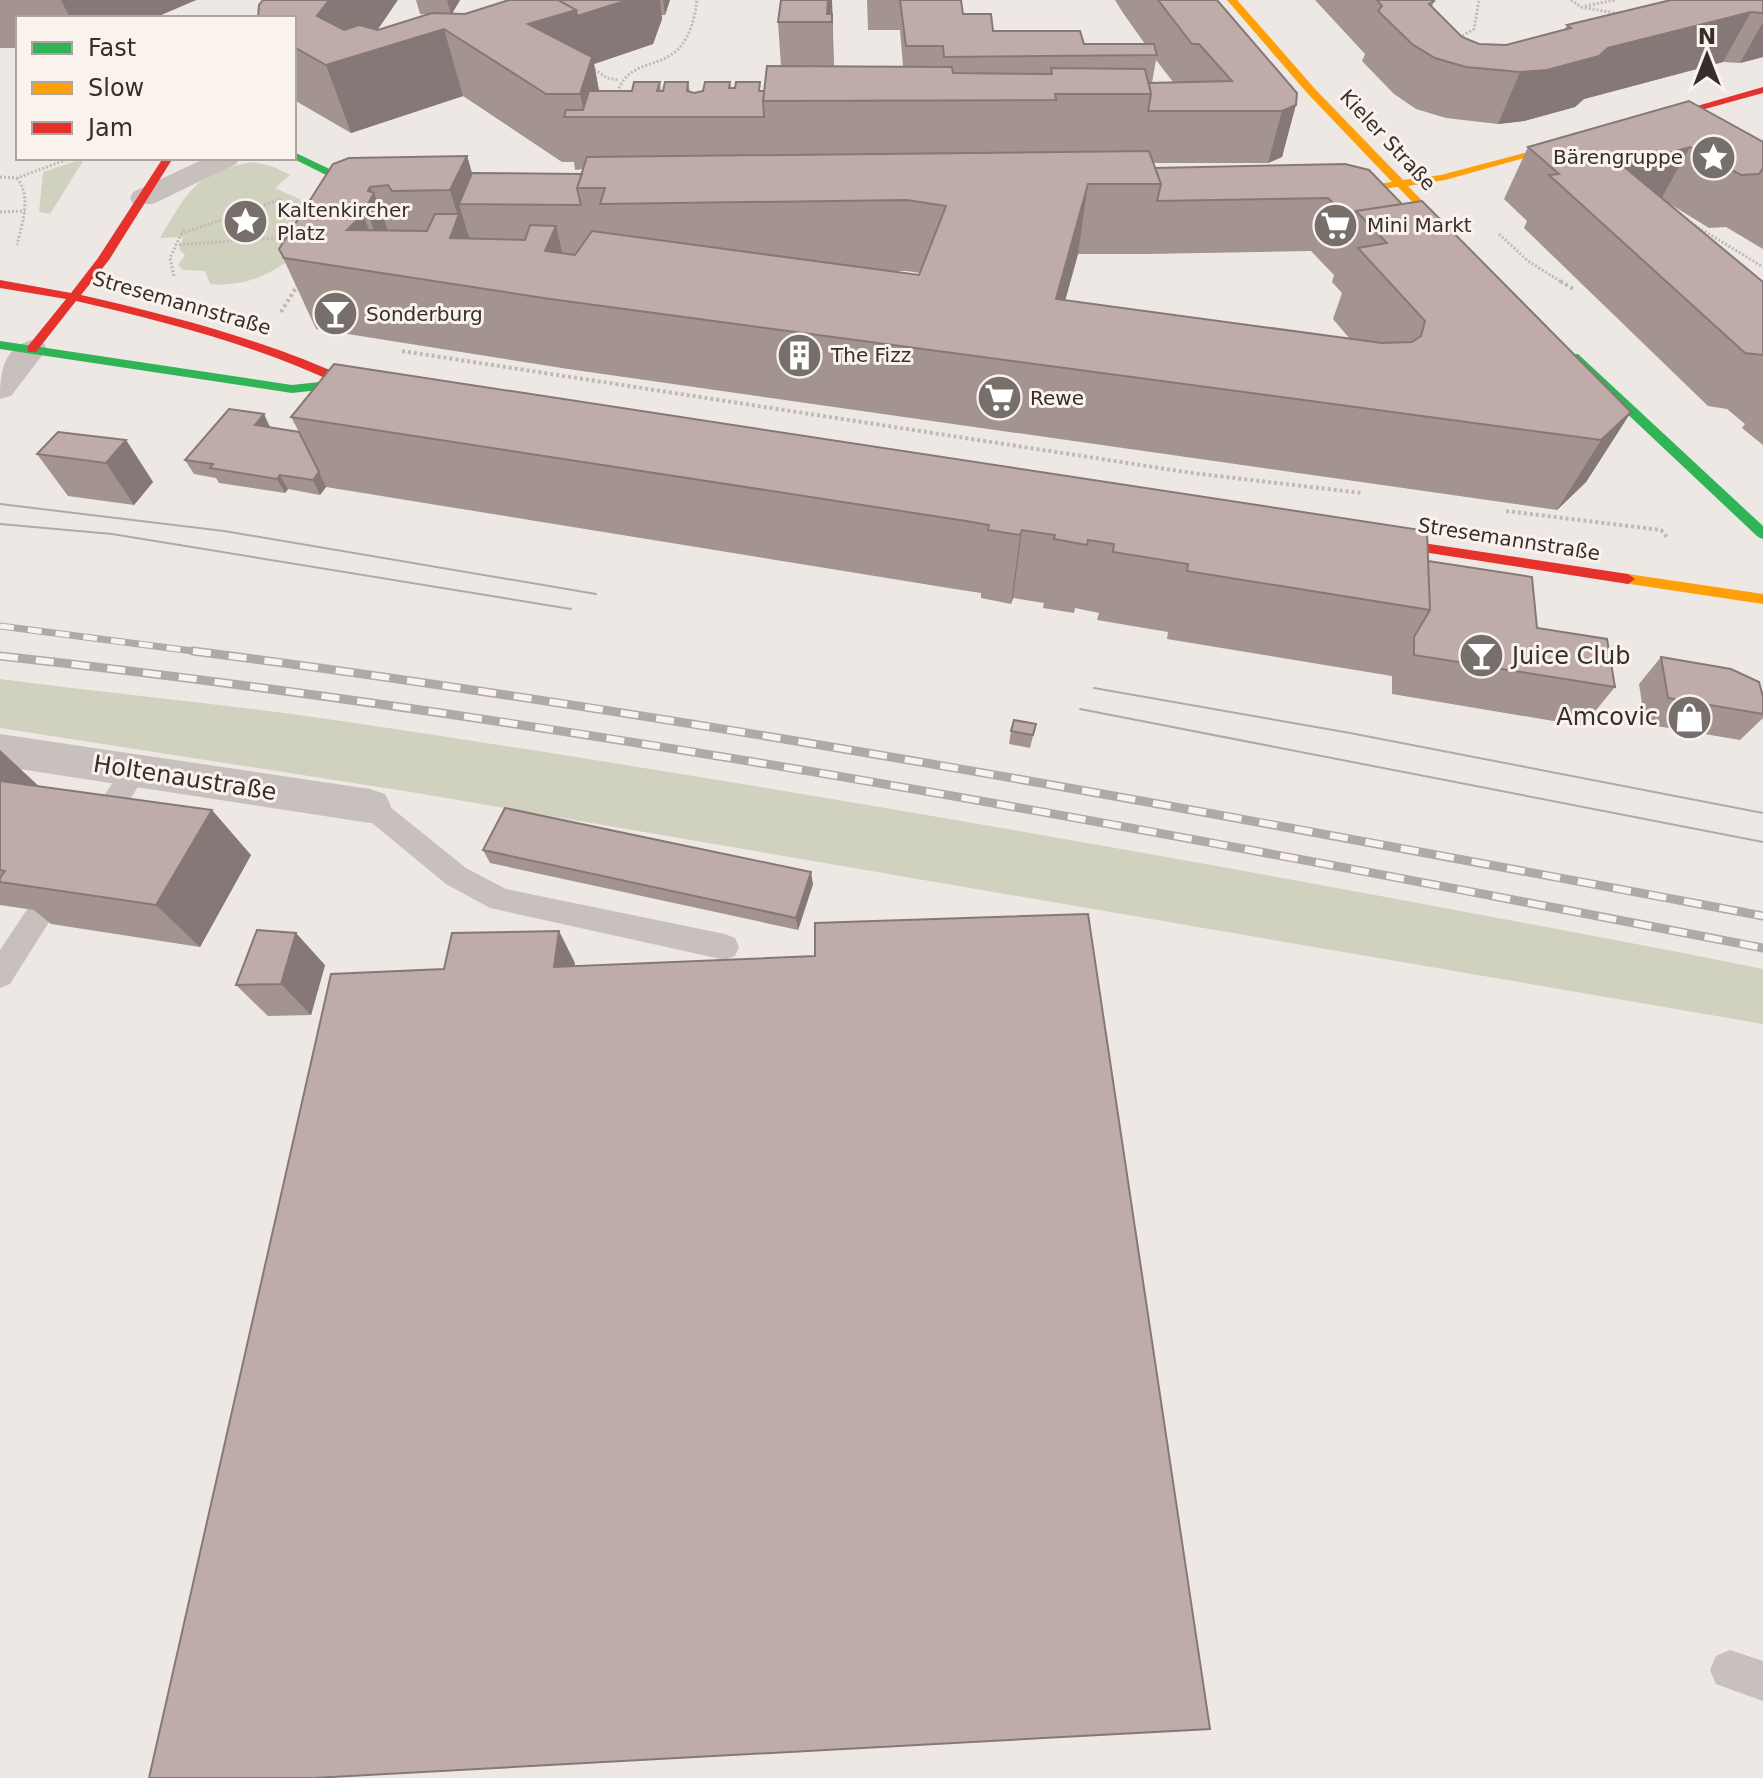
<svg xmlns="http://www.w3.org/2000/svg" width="1763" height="1778" viewBox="0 0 1763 1778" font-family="'DejaVu Sans',sans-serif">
<rect width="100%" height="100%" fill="#eee8e4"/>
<path fill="#d1d1c0" d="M85,158L50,214L39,212L43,172Z
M254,162L274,167L290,175L275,188L338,216C301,252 265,290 210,284L205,271L183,270L178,265L185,255L179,249L183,237L160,238C188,192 196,170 254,162Z
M0,679C125,695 251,707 375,726C814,792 1251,870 1688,954L1763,969V1024L411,792L0,728Z"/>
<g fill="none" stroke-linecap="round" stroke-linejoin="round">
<path stroke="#c0b9b6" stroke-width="3" stroke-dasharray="2 2" stroke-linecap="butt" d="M1571,0L1581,7L1620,14
M1585,6L1615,0
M1459,38L1474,29L1479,0
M591,67L607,78L619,80
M616,96C632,43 686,88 697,0
M0,177L17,178L71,158
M17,178C32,197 22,223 17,245
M290,203L295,230
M0,212L25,211
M1691,223L1763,267
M181,234L281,199
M1499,234L1528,261L1563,283
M175,245L293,237
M174,276L170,258L184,228"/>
<path stroke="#c0b9b6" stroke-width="4" stroke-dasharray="3 3" stroke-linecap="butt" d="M1560,281L1575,290
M281,312L299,283
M402,351L1192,473L1362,493
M1506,511L1661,530L1668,538"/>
<path fill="#c7c0bd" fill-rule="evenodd" d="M135,760L144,763L148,770L144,777L106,838L96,841L86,838L82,830L86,822L126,763Z
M370,795L379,798L466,868L506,889L725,934L735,938L739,947L735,956L725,960L490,908L446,884L361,814L357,806L361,798Z
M42,899L52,902L56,911L10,984L0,988V950L32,902Z
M1730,1650L1763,1661V1701L1716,1684L1710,1670L1716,1656Z"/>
<path fill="#c7c0bd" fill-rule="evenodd" d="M206,158H240L236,164L153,204H133L130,198L133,192Z
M32,340L43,342L47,349L11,396L0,399C0,373 3,347 32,340Z
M0,734L370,789L385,794L391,806L385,818L370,823L0,766Z"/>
<path fill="#30b455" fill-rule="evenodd" d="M294,152L365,186L388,193L383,196L358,191L292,158Z
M0,341L292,385L347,379L377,384L383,388L377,392L347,387L292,393L0,349Z
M1570,354H1578L1763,526V539L1758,537L1570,360Z"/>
<path fill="#ff9f0a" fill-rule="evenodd" d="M1227,0H1237L1316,90L1403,180L1441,175L1581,138L1586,141L1445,180L1408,186L1465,245L1455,247L1398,187L1352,192V188L1392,182L1308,94Z
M1628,574L1763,594V604L1623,583L1621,579Z"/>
<path fill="#e5322d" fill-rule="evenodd" d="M1763,87V93L1643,126L1638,123Z
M163,158H173L109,260L81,295C173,316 266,340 352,380V386H342C259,346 167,322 76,301L36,352H28V346L66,299L0,288V280L71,293L98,258Z
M1370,535L1628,574L1635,579L1628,584L1365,543V537Z"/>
<path stroke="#afaaa8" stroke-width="2" d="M0,504L224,531L596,594
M0,524L112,534L571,609
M1094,688L1350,733L1763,813
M1080,709L1763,842"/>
<defs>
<path id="rail-far1" d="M0,626L208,653"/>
<path id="rail" d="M193,651C719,719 1241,818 1763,916
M0,656C592,721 1178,835 1763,948"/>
</defs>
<use href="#rail-far1" stroke="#afaaa8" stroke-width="7"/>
<use href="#rail" stroke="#afaaa8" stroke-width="9"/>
<use href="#rail-far1" stroke="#f9f2ed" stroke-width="5" stroke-dasharray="14" stroke-linecap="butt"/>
<use href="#rail" stroke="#f9f2ed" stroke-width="6" stroke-dasharray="18" stroke-linecap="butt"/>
</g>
<path fill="#a49490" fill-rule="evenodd" d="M0,0H196L154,18H18V48H0Z
M416,0H460L452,14H465L509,0H670L665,15H662V19L653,44L594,64L599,91H632L660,82L661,91H663L688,82L690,92L694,93L730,82L731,88L764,91L781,66L778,22L832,0L834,66H903L900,30H868L867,0H961L963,14L993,31L1084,44H1145L1123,13L1115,0H1217L1297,93L1282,157L1268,163H1153L1155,168L1402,204L1631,412L1586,482L1557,510L568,369L316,329L279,249L333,164L467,156L472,173L582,174L583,169L575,170L574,162H562L463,96L351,133L294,100V18L377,30L428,15L420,14ZM1156,60L1173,82L1152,83ZM1311,251L1334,275L1332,282L1342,293L1333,319L1350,339L1065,301L1078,254H1147ZM891,271H906L920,273L919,275Z
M1315,0H1432L1434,1L1432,7L1462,37L1479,44L1506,45L1565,29L1567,25L1763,0V57L1740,63L1723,62L1584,99L1575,107L1524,121L1498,124L1446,118L1416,109L1394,94L1362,61L1365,54Z
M1763,142V249L1726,227L1709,228L1670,204L1763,282V445L1742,428L1745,424L1727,409L1708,406L1524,228L1527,221L1504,199L1528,147Z
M291,417L1428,561L1537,628L1615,687L1583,726L1392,694V676L1167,639L1168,632L1097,620L1099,613L1075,608L1074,613L1043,608L1044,603L1013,598L1011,604L981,598V593L961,590L326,487L320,495L288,489L285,493L219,483L216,478L194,474L185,460L271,428L299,432Z
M126,440L153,482L134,505L68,496L37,454Z
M1661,657L1763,697V718L1740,740L1645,724L1639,684Z
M1036,724L1030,748L1009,744L1011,731Z
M0,750L38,786L251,855L200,947L51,924L34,910L0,905Z
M483,850L813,884L798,930L490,863Z
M325,965L311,1015L268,1016L236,985Z"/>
<path fill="#867876" d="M61,0H196L154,18H70Z
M329,0H398L361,54L444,29L463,96L351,133L326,65L317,16Z
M447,0H460L451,15Z
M628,0H660L662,19L653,44L594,64L604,117H585L580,94L528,24L576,10Z
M663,0H670L665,15Z
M828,0H832L834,89L832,22H827Z
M1751,12L1723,62L1584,99L1575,107L1524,121L1498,124L1520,72L1608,48Z
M1763,22V57L1740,63Z
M1296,105L1282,157L1268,163L1282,111Z
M1690,147L1661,199L1596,219L1623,166Z
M467,156L481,204H459L474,254L450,238L458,217L450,190Z
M1088,184L1078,254L1047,366L1056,299Z
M370,187L373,194L374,193L400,263L391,274L368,214V191Z
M363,214L385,273L347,230Z
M556,226L573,297L545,251Z
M1631,412L1586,482L1557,510L1601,440Z
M264,414L271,429L255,425Z
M126,440L153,482L134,505L106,463Z
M319,472L326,487L320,495L313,480Z
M280,475L288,489L285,493L277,479Z
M1022,530L1013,598L1011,604L1020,535Z
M0,750L44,791L0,806Z
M212,810L251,855L200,947L156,905Z
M811,872L813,884L798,930L796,918Z
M559,931L575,963L570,998L554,967Z
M296,933L325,965L311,1015L281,984Z"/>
<path fill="#bfaca8" stroke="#867876" stroke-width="2" d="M263,0H329L317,16L344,30L359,25L378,30L432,13L465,14L509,0H558L576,10L528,24L592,57L580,94H546L444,29L326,65L294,47V18H258L259,5Z
M558,0H628L577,16L576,10Z
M781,0H828L827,14H832V22H778Z
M900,0H961L963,14H991L993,31H1080L1084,44H1154L1157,55L944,57L943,46H906Z
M1158,0H1217L1297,93L1296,105L1282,111H1148L1151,94L1149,83L1232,81L1199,44H1192Z
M1377,0H1432L1434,1L1429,4L1462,37L1479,44L1506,45L1571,28L1567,25L1671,0H1763V13L1751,12L1608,48L1599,56L1547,70L1520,72L1466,67L1435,58L1412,44L1378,11L1382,6Z
M767,66L952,67L953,73L1052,74L1051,68L1145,69L1151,94H1055L1056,100L763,101Z
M634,82H660L657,91H663L665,82H688L687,91L694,93L703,91L705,82H730L729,88H735L736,82H760L759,91H764L763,101L764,117H564L566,110H583L589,91H632Z
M1689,101L1763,142V168L1759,174L1741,175L1690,147L1623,166L1763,282V355L1745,353L1549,175L1559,174L1528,147Z
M1149,151L1161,184H1088L1056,299L1382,343L1412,342L1421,336L1425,321L1358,248L1387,243L1356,211L1422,201L1631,412L1601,440L550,299L284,258L279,249L333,164L349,158L467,156L450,190L392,191L388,185L370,187L368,191L374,193L369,202H374L368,214H363L347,230L427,231L435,214H459L450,238L525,240L530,225L556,226L545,251L575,255L592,231L919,275L946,206L907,200L600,204L605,188H577L587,157Z
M1345,164L1369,170L1402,204L1356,211L1352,222L1328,198L1157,201L1161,184L1155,168Z
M472,173L582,174L577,188L581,205L459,204Z
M334,364L1427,531L1430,610L1187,571L1188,564L1113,552L1114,544L1088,540L1087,545L1054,539L1055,535L1022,530L1020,535L988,530L989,525L966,521L291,417Z
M229,409L264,414L255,425L299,432L319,472L313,480L280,475L277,479L210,468L213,464L185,460Z
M58,432L126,440L106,463L37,454Z
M1428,561L1532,577L1537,628L1607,639L1615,687L1414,655V637L1430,610Z
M1661,657L1731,669L1759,682L1763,697V714L1668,698Z
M1014,720L1036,724L1033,735L1011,731Z
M0,781L212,810L156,905L0,882V878L5,871L0,870Z
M505,808L811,872L796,918L483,850Z
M1088,914L1210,1729L313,1778H149L331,974L444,969L452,933L559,931L554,967L815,956V923Z
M257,930L296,933L281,984L236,985Z"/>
<defs>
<symbol id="sight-disc" viewBox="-11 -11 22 22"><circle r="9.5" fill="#776f6c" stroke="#f9f2ed"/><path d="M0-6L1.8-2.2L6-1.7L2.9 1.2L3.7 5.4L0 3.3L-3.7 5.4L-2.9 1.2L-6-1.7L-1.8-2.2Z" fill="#fff"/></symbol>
<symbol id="supermarket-disc" viewBox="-11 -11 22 22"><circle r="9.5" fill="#776f6c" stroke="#f9f2ed"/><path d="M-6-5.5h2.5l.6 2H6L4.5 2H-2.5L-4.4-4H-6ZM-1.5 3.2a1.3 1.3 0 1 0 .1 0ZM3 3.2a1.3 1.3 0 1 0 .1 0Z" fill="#fff"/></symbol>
<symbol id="bar-disc" viewBox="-11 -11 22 22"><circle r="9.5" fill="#776f6c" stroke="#f9f2ed"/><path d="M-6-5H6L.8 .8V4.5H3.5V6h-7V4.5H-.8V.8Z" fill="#fff"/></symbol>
<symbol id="building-disc" viewBox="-11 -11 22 22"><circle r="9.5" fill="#776f6c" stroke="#f9f2ed"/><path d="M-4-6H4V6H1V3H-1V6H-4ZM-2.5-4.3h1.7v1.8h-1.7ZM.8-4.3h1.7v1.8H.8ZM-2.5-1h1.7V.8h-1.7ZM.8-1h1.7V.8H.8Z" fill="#fff"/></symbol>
<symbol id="shop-disc" viewBox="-11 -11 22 22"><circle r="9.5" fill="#776f6c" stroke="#f9f2ed"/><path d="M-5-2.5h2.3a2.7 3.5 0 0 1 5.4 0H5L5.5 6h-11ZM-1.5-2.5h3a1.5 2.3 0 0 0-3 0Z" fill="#fff"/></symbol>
</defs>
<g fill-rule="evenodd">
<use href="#sight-disc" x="1688" y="132" width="51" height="51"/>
<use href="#sight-disc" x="220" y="196" width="51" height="51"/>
<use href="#supermarket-disc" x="1310" y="200" width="51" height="51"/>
<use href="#bar-disc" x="310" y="288" width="51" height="51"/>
<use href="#building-disc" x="774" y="330" width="51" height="51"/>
<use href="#supermarket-disc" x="974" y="372" width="51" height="51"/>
<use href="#bar-disc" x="1456" y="630" width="51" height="51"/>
<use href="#shop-disc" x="1664" y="692" width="51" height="51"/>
</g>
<g text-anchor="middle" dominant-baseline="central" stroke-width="6" stroke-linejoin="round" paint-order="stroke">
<g font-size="20" fill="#372e2c" stroke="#f9f2ed">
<text transform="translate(1388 140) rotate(47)">Kieler Straße</text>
<text transform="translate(182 303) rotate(16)">Stresemannstraße</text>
<text transform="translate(1509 539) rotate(9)">Stresemannstraße</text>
</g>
<g font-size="20" fill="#372e2c" stroke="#f9f2ed" text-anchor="start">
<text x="1683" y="157" text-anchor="end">Bärengruppe</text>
<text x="277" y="210">Kaltenkircher<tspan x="277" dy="23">Platz</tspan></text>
<text x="1367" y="225">Mini Markt</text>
<text x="366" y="314">Sonderburg</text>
<text x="831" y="355">The Fizz</text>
<text x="1030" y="398">Rewe</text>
</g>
<g font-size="24" fill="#372e2c" stroke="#f9f2ed" text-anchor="start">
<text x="1512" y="656">Juice Club</text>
<text x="1658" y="717" text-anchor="end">Amcovic</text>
</g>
<g font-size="24" fill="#372e2c" stroke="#f9f2ed">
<text transform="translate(185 778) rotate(9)">Holtenaustraße</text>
</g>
</g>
<rect x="16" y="16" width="280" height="144" fill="#f9f2ed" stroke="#aba4a0" stroke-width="2"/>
<rect x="32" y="42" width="40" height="12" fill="#30b455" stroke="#aba4a0" stroke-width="2"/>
<text x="88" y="56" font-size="24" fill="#372e2c">Fast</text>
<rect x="32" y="82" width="40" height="12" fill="#ff9f0a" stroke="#aba4a0" stroke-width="2"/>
<text x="88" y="96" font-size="24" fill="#372e2c">Slow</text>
<rect x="32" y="122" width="40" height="12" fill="#e5322d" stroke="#aba4a0" stroke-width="2"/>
<text x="88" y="136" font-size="24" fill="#372e2c">Jam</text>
<g transform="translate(1707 56)" stroke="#f9f2ed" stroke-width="6" paint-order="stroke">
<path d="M0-6L14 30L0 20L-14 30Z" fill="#372e2c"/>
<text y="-12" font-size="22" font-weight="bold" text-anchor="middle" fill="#372e2c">N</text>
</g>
</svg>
